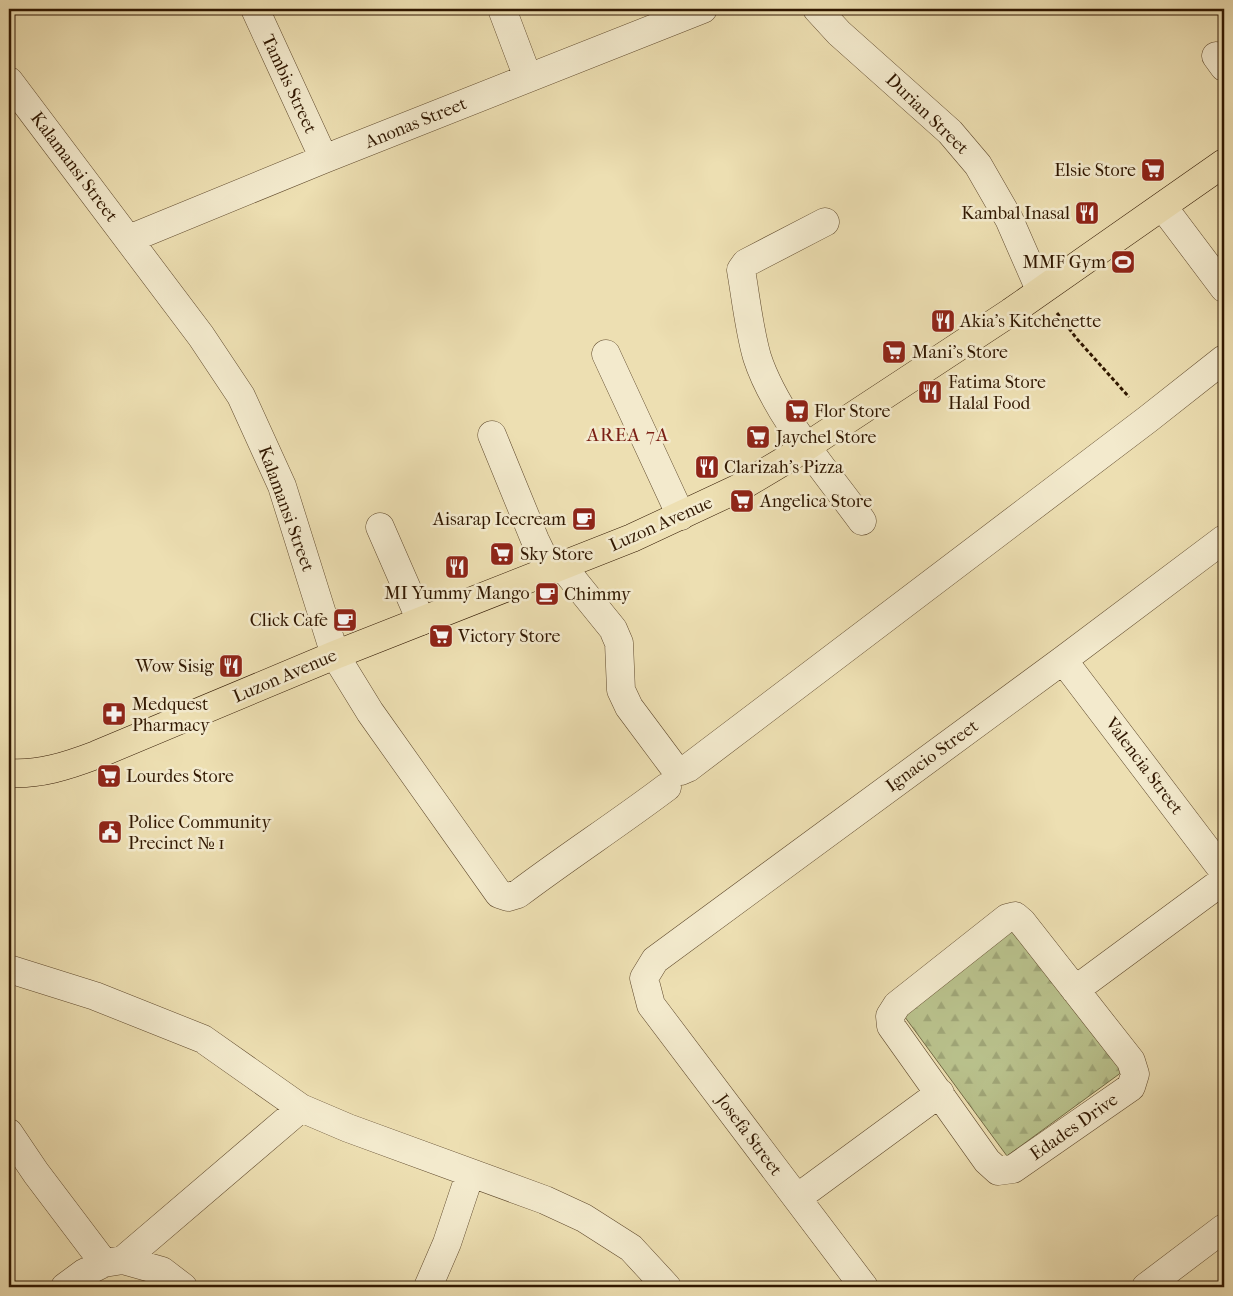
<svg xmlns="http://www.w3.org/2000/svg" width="1233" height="1296" viewBox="0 0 1233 1296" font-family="'IM FELL French Canon',serif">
<defs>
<pattern id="forest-firs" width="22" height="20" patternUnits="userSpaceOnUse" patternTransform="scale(1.25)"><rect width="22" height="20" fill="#b9c18c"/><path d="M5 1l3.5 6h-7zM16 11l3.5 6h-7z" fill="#9fa577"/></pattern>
</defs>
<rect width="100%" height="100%" fill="#eddfb2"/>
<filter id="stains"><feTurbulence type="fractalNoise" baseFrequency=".004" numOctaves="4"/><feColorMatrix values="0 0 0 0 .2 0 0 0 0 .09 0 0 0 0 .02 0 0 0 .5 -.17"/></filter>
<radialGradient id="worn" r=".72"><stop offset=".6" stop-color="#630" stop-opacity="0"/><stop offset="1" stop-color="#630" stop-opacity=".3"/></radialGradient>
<path fill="url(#forest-firs)" stroke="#746c46" d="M1015,925L1122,1072L1007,1156L899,1009Z"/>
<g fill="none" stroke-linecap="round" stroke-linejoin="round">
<defs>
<path id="minor" d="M255,9L324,159
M502,9L528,78
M817,9L839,33L950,132L978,165L1009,219L1040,290
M1216,56L1224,67
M9,81L201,336L241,396L282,486L335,655L370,712L499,894L508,897L518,894C567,857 618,824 667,787
M1163,207L1224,288
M825,222L746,263L741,270C746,299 749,329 757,357C775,413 827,473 862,521
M129,239L324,159L703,9
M606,354L681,516
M492,435L535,540L550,571
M380,527L421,621
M562,566L613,629L619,643L621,690L629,707L673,766L681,771L688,768L1148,419L1224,359
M1063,660L1224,872
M1015,916L1022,922L1131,1061L1135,1074L1131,1087L1013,1169L998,1171L987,1161L891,1026L890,1016L897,1005L1007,918Z
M9,969L95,996L203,1039L301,1108L348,1128L545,1200L584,1218L631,1248L667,1287
M1075,990L1224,880
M9,1133L36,1173L104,1263
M797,1198L940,1093
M123,1260L301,1108
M65,1287L84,1273L104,1263L123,1260L162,1271L183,1287
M428,1287L447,1243L470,1174
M864,1287L651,1005L644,978L655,960L1063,660L1224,539
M1146,1287L1224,1228"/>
<path id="major" d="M9,773C39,775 67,766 96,755L335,655L632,538L737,489L789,458L1011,312L1224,163"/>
</defs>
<use href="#minor" stroke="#5f492c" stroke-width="29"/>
<use href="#major" stroke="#301700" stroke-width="29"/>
<path stroke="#301700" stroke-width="3" stroke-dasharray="4 2.5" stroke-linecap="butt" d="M1057,313L1077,339L1129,397"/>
<use href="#minor" stroke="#f3eacd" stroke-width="28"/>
<use href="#major" stroke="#eddfb2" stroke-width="28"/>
</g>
<defs>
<symbol id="supermarket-square" viewBox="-11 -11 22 22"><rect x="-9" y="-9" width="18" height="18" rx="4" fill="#8f2418" stroke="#f3eacd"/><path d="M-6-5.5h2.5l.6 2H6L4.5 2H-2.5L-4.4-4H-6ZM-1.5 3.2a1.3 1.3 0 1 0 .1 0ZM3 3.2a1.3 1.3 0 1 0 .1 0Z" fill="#fff"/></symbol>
<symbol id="restaurant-square" viewBox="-11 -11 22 22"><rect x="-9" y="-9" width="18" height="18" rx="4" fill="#8f2418" stroke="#f3eacd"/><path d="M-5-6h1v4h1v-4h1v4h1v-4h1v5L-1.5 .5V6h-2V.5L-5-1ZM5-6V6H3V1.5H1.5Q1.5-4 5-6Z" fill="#fff"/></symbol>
<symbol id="stadium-square" viewBox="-11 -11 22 22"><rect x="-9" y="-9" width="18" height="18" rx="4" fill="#8f2418" stroke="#f3eacd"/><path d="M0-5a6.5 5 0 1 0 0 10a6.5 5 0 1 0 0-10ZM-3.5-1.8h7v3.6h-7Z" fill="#fff"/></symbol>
<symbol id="cafe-square" viewBox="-11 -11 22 22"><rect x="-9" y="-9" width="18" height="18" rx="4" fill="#8f2418" stroke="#f3eacd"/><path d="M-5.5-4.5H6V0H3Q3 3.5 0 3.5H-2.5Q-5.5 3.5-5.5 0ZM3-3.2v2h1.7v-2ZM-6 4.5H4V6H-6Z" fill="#fff"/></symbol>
<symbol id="pharmacy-square" viewBox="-11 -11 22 22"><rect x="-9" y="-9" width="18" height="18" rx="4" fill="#8f2418" stroke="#f3eacd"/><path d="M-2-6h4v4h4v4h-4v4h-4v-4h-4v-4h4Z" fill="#fff"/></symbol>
<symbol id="civic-square" viewBox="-11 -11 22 22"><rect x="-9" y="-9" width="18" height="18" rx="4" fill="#8f2418" stroke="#f3eacd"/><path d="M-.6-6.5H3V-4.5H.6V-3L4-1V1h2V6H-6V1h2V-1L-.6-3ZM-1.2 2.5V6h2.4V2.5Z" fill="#fff"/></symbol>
</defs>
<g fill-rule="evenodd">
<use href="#supermarket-square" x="1139" y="156" width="28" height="28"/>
<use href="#restaurant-square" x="1073" y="199" width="28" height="28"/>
<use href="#stadium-square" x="1109" y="248" width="28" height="28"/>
<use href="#restaurant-square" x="929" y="307" width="28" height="28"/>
<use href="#supermarket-square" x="880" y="338" width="28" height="28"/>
<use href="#restaurant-square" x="916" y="378" width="28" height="28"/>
<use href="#supermarket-square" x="783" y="397" width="28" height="28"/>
<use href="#supermarket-square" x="744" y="423" width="28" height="28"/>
<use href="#restaurant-square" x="693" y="453" width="28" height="28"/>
<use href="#supermarket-square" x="728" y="487" width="28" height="28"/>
<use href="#cafe-square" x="570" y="505" width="28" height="28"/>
<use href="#supermarket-square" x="488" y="540" width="28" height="28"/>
<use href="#restaurant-square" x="443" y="553" width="28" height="28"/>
<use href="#cafe-square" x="533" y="580" width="28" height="28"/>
<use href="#cafe-square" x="331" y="606" width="28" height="28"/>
<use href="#supermarket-square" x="427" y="622" width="28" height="28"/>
<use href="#restaurant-square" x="217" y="652" width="28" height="28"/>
<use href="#pharmacy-square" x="100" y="700" width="28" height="28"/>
<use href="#supermarket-square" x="95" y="762" width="28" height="28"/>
<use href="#civic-square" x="96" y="818" width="28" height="28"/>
</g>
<g text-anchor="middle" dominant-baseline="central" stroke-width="5" stroke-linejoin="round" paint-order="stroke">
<g font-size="18" fill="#301700" stroke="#f3eacd">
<text transform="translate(289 84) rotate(65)">Tambis Street</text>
<text transform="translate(927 114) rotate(44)">Durian Street</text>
<text transform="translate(416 123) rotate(-22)">Anonas Street</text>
<text transform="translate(74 167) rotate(53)">Kalamansi Street</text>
<text transform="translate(286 509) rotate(70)">Kalamansi Street</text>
<text transform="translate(661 524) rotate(-24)">Luzon Avenue</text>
<text transform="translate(285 676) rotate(-23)">Luzon Avenue</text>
<text transform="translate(932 756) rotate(-36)">Ignacio Street</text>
<text transform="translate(1144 766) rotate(53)">Valencia Street</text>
<text transform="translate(1074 1127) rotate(-35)">Edades Drive</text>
<text transform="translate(749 1135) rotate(53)">Josefa Street</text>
</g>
<g font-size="18" fill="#301700" stroke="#f3eacd" text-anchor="start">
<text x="1136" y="170" text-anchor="end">Elsie Store</text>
<text x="1070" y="213" text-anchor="end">Kambal Inasal</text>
<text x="1106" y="262" text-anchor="end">MMF Gym</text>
<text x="960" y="321">Akia's Kitchenette</text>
<text x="912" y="352">Mani's Store</text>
<text x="948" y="382">Fatima Store<tspan x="948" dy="21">Halal Food</tspan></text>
<text x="814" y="411">Flor Store</text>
<text x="776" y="437">Jaychel Store</text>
<text x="724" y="467">Clarizah's Pizza</text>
<text x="760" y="501">Angelica Store</text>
<text x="566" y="519" text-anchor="end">Aisarap Icecream</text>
<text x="520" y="554">Sky Store</text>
<text x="457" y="593" text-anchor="middle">MI Yummy Mango</text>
<text x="564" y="594">Chimmy</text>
<text x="328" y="620" text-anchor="end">Click Cafe</text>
<text x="458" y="636">Victory Store</text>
<text x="214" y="666" text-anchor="end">Wow Sisig</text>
<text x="132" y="704">Medquest<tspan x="132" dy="21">Pharmacy</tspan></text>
<text x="126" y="776">Lourdes Store</text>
<text x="128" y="822">Police Community<tspan x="128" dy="21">Precinct № 1</tspan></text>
</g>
<g font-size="19" letter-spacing="1" fill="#7a1f14" stroke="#f3eacd">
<text x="628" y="435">AREA 7A</text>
</g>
</g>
<rect width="1233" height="1296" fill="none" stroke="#eddfb2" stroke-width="30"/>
<rect x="10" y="10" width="1213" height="1276" fill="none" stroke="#301700" stroke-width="2.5"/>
<rect x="15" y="15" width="1203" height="1266" fill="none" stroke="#301700"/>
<rect width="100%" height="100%" filter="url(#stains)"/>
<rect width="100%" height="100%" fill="url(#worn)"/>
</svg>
